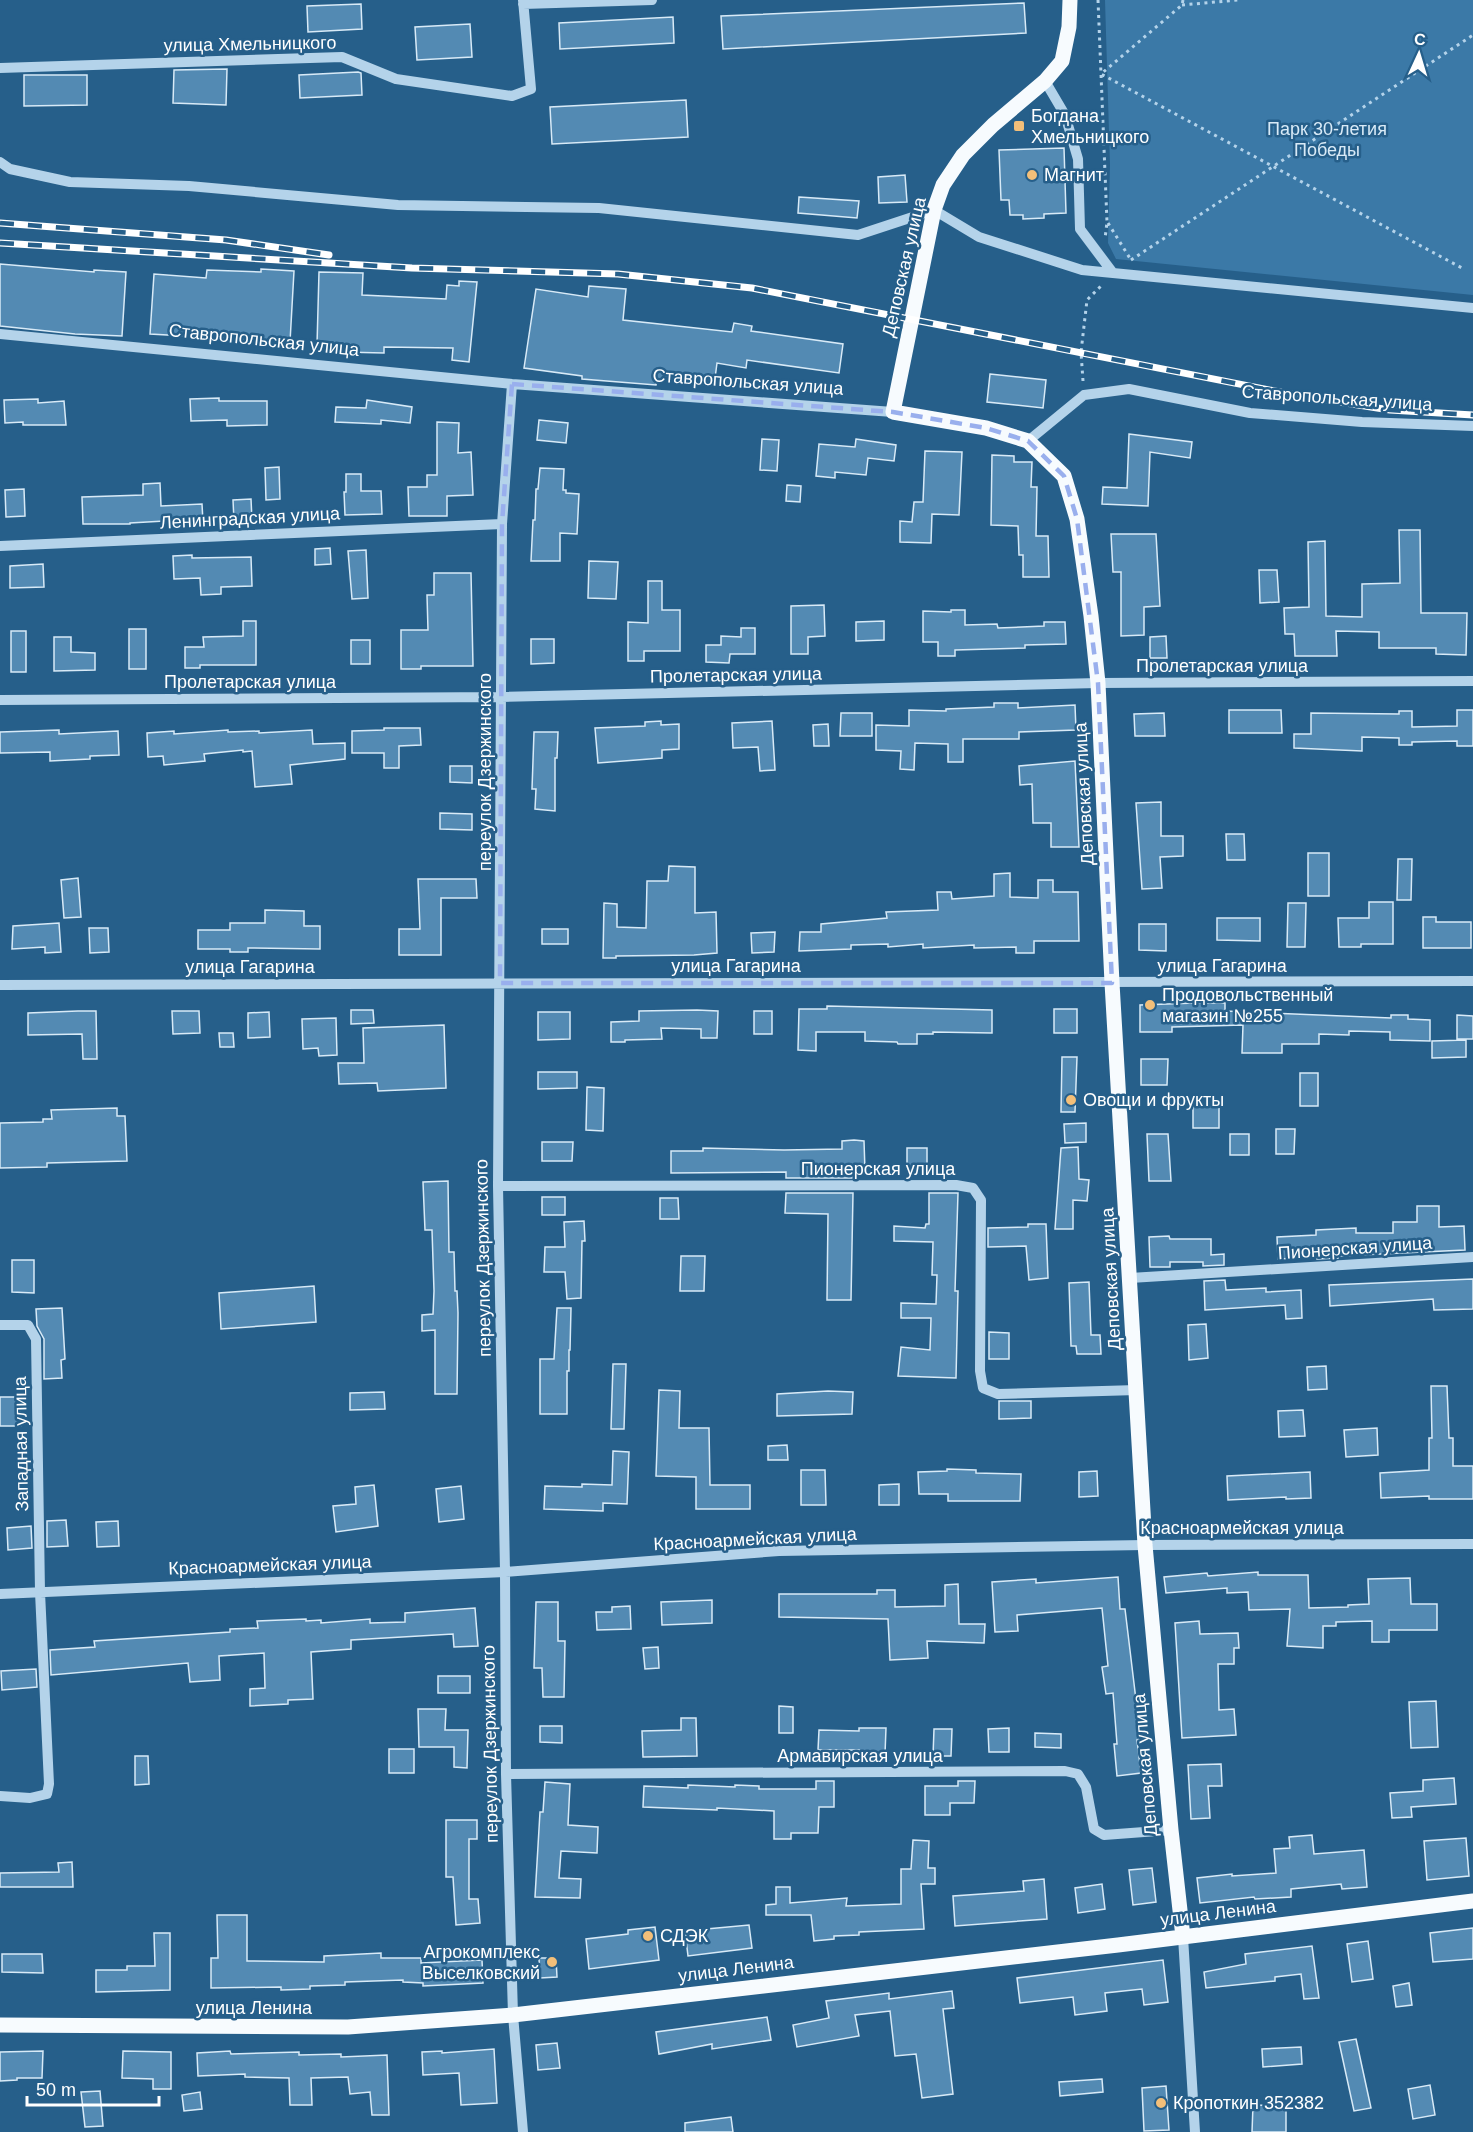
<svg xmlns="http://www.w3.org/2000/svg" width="1473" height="2132" viewBox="0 0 1473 2132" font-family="Arial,sans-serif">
<rect width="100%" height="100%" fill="#265f8a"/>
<path fill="#3b79a7" d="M1105,0H1473V295L1116,259L1108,243L1110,165Z"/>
<path fill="#538ab3" stroke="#d8eaf7" stroke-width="1.5" d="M1024,3L1026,33L723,49L721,16Z
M361,4L362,29L308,32L307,6Z
M673,17L674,43L560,49L559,23Z
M470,24L472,57L417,60L415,27Z
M227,69L226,105L173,103L174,70Z
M358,72L361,73L362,95L300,98L299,75Z
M24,75H87V105L24,106Z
M686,100L688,137L552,144L550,107Z
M1064,148L1066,213L1044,214V218L1023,219V215H1010L1009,200H1001L999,150Z
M905,175L907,202L879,203L878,177Z
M799,197L859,201L857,218L798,213Z
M0,264L94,272V270L126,272L122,336L75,334L0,326Z
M261,269L294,271L290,342L150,334L154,274L206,278L207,270L261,272Z
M319,272L363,273L362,295L446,299L447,285L459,286V281L477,282L469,362L452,360L453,348L384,347V353L342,352V346L317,345Z
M589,286L626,289L623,320L732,332L734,323L752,326L751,331L843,344L839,373L747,360L746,368L717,363L714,386L657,379L656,385L582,379V376L524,368L536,289L588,297Z
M990,374L1046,380L1043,408L987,402Z
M219,398V401H267V425L227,426V420L191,421L190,399Z
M38,399V403L64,401L66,425H23V422L5,423L4,400Z
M367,400L412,407L410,423L381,420V424L335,422L336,407L366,408Z
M539,420L568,423L566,443L537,440Z
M437,422L459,423L458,453L471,452L473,495L447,496V516H409L408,487H427V475H437Z
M1129,434L1192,442L1190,458L1150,452L1148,506L1102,504L1103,487L1127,488Z
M762,439L779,440L777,471L760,470Z
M856,439L896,445L894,461L868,458L866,475L835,472V478L816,476L819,444L855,447Z
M925,451L962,452L959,515L932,514L931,543L900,542V521L912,522L914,502H923Z
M992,455L1014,456V462H1032L1031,487H1037L1036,536H1048L1049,577H1023V555H1019L1018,526L991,525Z
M279,467L280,499L266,500L265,468Z
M540,468L564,469L563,490H566V493L579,494L577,534L560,533V561H531L533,520H535L536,489H538Z
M346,474H361V491H381L382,514L345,515L344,492H346Z
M160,483L161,506L202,504L203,522L182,523V520L130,523V524H83L82,497L143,495V484Z
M787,485L801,486L800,502L786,501Z
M24,489L25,516L6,517L5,490Z
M251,499L252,520L234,521L233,500Z
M1399,530H1420L1421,613H1467L1466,655L1436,654V648H1379V632L1336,631L1337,656H1295L1294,634H1285L1284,608L1309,607L1308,542L1325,541L1326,616L1362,617V584L1400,583Z
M1111,534H1156L1160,606L1144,607V635L1121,636V572H1113Z
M330,548L331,564L315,565V549Z
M366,550L368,598L352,599L348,551Z
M192,555V558L251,557L252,586L221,587V594L201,595L200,578L174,579L173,556Z
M589,561L618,562L616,599L588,598Z
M43,564L44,587L10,588V566Z
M1259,570H1277L1279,602L1260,603Z
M434,573H471L473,666H421V669H401V630H428L427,595H434Z
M648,581H662V610H680V651H644V661H628V622L648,623Z
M824,605L825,636L808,637V654H791V606Z
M951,610H965V625L997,624L998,628L1044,626V622H1065L1066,644L1025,645V648L955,650V656H938V642H923V611L951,612Z
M243,621H256V665H200V668H185V647H204L203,637L243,636Z
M884,621V640L856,641V622Z
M741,628H755V654H730L729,663L706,662V645H721V636L741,637Z
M129,629H146V669H129Z
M11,631H26V672H11Z
M1166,636L1167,658H1150V637Z
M54,637H71V652L95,653V670L54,671Z
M531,639H554V663L531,664Z
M351,640H370V664H351Z
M994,703H1018V708L1075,705L1076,730L1019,732V739H963V762H948V744L915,743L914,770L900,769L901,751L876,750V725L909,726V710L946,711V709L994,707Z
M1229,710H1281L1282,733H1229Z
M1457,710H1473V746H1457V741L1412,742V745H1399V738L1362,737V751L1294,748V734H1311V713L1399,714V711H1412V727L1457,726Z
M841,713H872V736H840Z
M1164,713L1165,736H1135L1134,714Z
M661,721V725L679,724V749L662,750V758L598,763L595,728L645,726V722Z
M772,721L775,770L760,771L758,747L733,748L732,723Z
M828,724L829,746H814L813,725Z
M384,728H420L421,745L399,746V768H384V753H352V731L384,730Z
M59,730V734L118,731L119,755L90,756V759L50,761V752L0,753V732Z
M228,730V732L259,731V733L312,730L313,744L345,743V759L290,765L292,784L255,787L252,751L243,752V750L204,754L205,761L164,765L163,756L148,757L147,733L174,731V734Z
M534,732H558L557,758H555V811L535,809L536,789H532Z
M1075,761L1079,847H1051V823H1033L1032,784L1020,785L1019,766Z
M450,766H472V783L450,782Z
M1161,802V836H1183V856L1160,857L1162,888L1142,889L1136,803Z
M440,813L472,814V830L440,829Z
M1226,834H1244L1245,860H1227Z
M1308,853H1329V896H1308Z
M1398,859H1412L1411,900H1397Z
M669,866L695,867V913L716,912L717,953L694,955L616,956V958H603L604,903L617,904V927L646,928L647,881H668Z
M1010,873V897L1038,898V880H1053V892H1078L1079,941H1034V953H1016V947L974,948V945L923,948V944L888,947V944L851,945V949L799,951L800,932H821V924L887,918L886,912L938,910L937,892H951L952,899L994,896V874Z
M78,878L81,917L64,918L61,880Z
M418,879H476L477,898H441V955H399V929H420Z
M1369,902H1393V944H1361V947H1339L1338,918H1369Z
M1288,903H1306L1305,947H1287Z
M265,910L304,911V926H320V949L248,948V952H230V949H198V930H230V923H265Z
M1423,917H1436V922H1471V948H1423Z
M1217,918H1260V941L1217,940Z
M59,923L61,952L45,953V947L12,949L13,926Z
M1139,924H1166V951L1139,950Z
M89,928H108L109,952L90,953Z
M542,929H568V944H542Z
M775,932L774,952L752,953L751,933Z
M1195,1003H1225V1011L1391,1018V1015H1408V1019L1430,1020V1041L1390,1040V1032L1349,1031V1035L1319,1034V1044H1282V1053H1242L1243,1025L1172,1027V1032H1140V1005Z
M827,1006L992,1010V1033L933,1032V1034H917V1044H898L897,1042L865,1041V1032H816V1051L798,1050L799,1009H827Z
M1054,1009H1077V1033H1054Z
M351,1010H373L374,1023L351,1024Z
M697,1010L718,1011L717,1038H701V1029L661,1028L662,1039L625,1040V1042H611V1022L639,1021V1011Z
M78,1011H96L97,1059H83L82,1034L28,1035V1013Z
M172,1011H199L200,1033L173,1034Z
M754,1011H772V1034H754Z
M269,1012L270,1037L248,1038V1013Z
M538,1012H570V1039L538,1040Z
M1457,1015L1473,1016V1039H1457Z
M336,1018L337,1055L319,1056L318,1048L303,1049L302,1019Z
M444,1025L446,1088L378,1091L377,1083L339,1084L338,1063H364L363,1028Z
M219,1033H233L234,1047H220Z
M1466,1040V1057L1432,1058V1041Z
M1062,1057H1077L1075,1112H1061Z
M1141,1059H1168L1167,1085H1141Z
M538,1072H577V1088L538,1089Z
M1300,1073H1318V1106H1300Z
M587,1087L604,1088L603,1131L586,1130Z
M1219,1106V1128H1193V1107Z
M117,1108V1116H125L127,1161L47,1163V1167L0,1168V1123L43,1122V1119H52L51,1110Z
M1086,1123V1142L1065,1143L1064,1124Z
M1276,1129H1295L1294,1154H1276Z
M1147,1134H1168L1171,1181H1149Z
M1230,1134H1249V1155H1230Z
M854,1140L864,1141L865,1171H853V1178H786V1172L671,1173V1151H703V1148L784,1150L842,1149V1141Z
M542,1142H573L572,1161H542Z
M1078,1147L1079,1179L1089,1180L1087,1201L1073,1200V1229H1055L1061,1148Z
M907,1148H927V1169H907Z
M448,1181L449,1252H454L455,1291H457L458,1313L457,1394H435V1330L422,1331V1315L433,1314L434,1291L432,1230H425L423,1182Z
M786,1193H853L851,1300H827L828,1214L785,1213Z
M929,1193H958L955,1291H958L956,1378L898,1376L901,1347L930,1350L931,1318H901V1303L936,1304L937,1275H932L933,1242L894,1241V1226L925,1228L926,1224H929Z
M542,1197H565V1215H542Z
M660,1198H678L679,1219H660Z
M1417,1206H1439V1227L1464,1226L1465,1250L1338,1256V1258L1317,1259V1257L1278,1259L1277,1237L1316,1235V1230L1356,1228V1233H1393V1222H1417Z
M584,1221L585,1241H582L581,1298L567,1299L565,1272H544L545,1247H565L564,1222Z
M1028,1224H1046L1048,1278L1029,1280L1026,1246L988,1247V1228L1028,1227Z
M1169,1236L1170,1239H1211V1255L1224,1254V1265L1203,1266V1262H1170V1267H1150L1149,1237Z
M681,1256H705L704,1291H680Z
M12,1260H34V1293L12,1292Z
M1473,1279V1309L1434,1310L1433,1299L1330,1306L1329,1285Z
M1225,1280L1226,1290L1266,1288V1292L1301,1290L1302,1318L1286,1319L1285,1305L1205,1310L1204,1281Z
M1089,1282L1091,1335H1100L1101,1354H1077L1076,1346H1071L1069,1283Z
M314,1286L316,1322L221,1329L219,1293Z
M62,1308L65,1359L61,1360L62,1378L44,1379V1339L37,1326L36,1309Z
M557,1308H571L570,1350H569V1371H567V1414H540V1359H554Z
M1206,1324L1208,1358L1189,1360L1188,1325Z
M989,1332L1009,1333V1359H989Z
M613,1364H626L624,1429H611Z
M1326,1366L1327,1389L1308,1390L1307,1367Z
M1431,1386H1447L1449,1438H1453V1466H1473V1499H1429V1496L1381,1498L1380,1473L1429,1470V1438H1432Z
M659,1390L680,1391L679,1428H709L710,1485H750V1509H696V1477L656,1476Z
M828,1391L853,1392L852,1414L777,1416V1394Z
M384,1392L385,1409L350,1410V1393Z
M0,1397H19L21,1426H0Z
M999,1401H1031V1418L999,1419Z
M1303,1410L1305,1436L1279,1437L1278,1411Z
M1377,1428L1378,1455L1346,1457L1344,1430Z
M787,1445L788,1460H768V1446Z
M613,1451L629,1452L627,1504L603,1503V1511L544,1509L545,1486L582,1487V1484L612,1485Z
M947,1469L976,1470V1473L1021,1474L1020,1501H948V1494H919L918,1472L947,1471Z
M801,1470H825L826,1505H801Z
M1097,1471L1098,1496L1079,1497V1472Z
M1310,1472L1311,1498L1286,1499V1497L1228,1500L1227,1476Z
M899,1484V1505H879V1485Z
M374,1485L378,1526L336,1532L333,1506L356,1504L355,1487Z
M461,1486L464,1519L439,1522L436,1489Z
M66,1520L68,1546L47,1547V1521Z
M118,1521L119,1546L97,1547L96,1522Z
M31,1526L32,1548L8,1550L7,1528Z
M1258,1572V1575H1308L1309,1608L1348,1607V1605L1369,1604L1368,1579L1410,1578L1411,1604H1437V1630H1389V1642H1372V1621L1336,1622V1626H1323V1648L1287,1646L1290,1609L1249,1610L1248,1592L1227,1593V1588L1166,1593L1164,1577L1207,1573L1208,1576Z
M1118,1577L1120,1609H1125L1136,1700L1139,1740H1137L1141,1773L1117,1776L1114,1744H1117L1113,1693L1106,1694L1102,1667L1108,1666L1102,1608L1017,1615L1018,1631L995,1632L992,1582L1036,1579V1583Z
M958,1584L959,1624H985L984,1643L927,1641L928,1658L890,1660L888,1619L779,1617V1594H877V1590H895V1607L945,1606V1585Z
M712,1600V1623L662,1625L661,1602Z
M536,1602H558V1641H565L564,1697H543L542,1668H534Z
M630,1606L631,1629L597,1630L596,1612H612V1607Z
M475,1608L478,1646L454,1647L453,1634L351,1640V1649L311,1652L313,1699L288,1700V1704L250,1706V1689L265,1688L264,1653L219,1656L220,1680L190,1682L188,1663L51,1675L50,1650L95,1647L94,1641L230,1632V1629L258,1628L257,1621L306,1619V1621L321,1620V1623L370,1619V1623L405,1622V1613Z
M1199,1621L1200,1634L1238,1633L1239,1648H1234V1664H1218L1219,1710L1234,1709L1236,1735L1182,1738L1175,1623Z
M658,1647L659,1668L645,1669L643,1648Z
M36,1669L37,1687L2,1690L1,1671Z
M438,1676H470V1693H438Z
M1436,1701L1438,1747L1411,1748L1409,1702Z
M779,1706L793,1707V1733H779Z
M418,1709H446L445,1730H468L467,1768L454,1767V1747H419Z
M681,1718H696L697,1756L643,1757L642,1731L681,1730Z
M540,1726H562V1743L540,1742Z
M859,1728H886L885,1754H859V1750H818L819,1730L859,1731Z
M1009,1728V1752H989L988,1729Z
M934,1729H952L951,1756H933Z
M1035,1733L1061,1734V1748L1035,1747Z
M389,1749H414V1773H389Z
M135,1756H148L149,1784L135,1785Z
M1221,1764L1222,1786H1208L1210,1818L1191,1819L1188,1765Z
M1454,1778L1456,1804L1411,1807L1412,1817L1392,1818L1390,1793L1423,1791V1780Z
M816,1781H834V1807H819L818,1833H791V1839H774V1811L717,1808V1810L643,1807L644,1786L688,1788V1785L735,1787V1785L759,1786V1789H816Z
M958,1781H975L974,1803H950V1815H925V1786H958Z
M545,1782L570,1784L568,1825L598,1827L597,1853L561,1851L559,1878L581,1879L580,1898L535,1897L540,1812H543Z
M446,1820H477V1839H469V1899H478L480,1923L456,1925L453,1877H446Z
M1312,1835L1314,1854L1364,1850L1367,1887L1342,1889L1341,1884L1291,1889V1897L1255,1899L1254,1897L1200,1903L1197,1878L1232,1874V1876L1276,1873L1274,1849L1290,1848L1289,1837Z
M1466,1838L1469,1876L1427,1880L1424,1841Z
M913,1840L929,1841L928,1868H935V1884H921L924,1929L859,1932V1935L834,1936V1939L814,1941L811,1915H766V1905L776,1904V1887H790V1903L847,1898L846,1906L901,1904V1869H911Z
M72,1862L73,1887H0V1873L59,1872L58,1863Z
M1152,1868L1156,1902L1133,1905L1129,1870Z
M1044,1879L1047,1919L955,1926L953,1896L1024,1891L1023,1881Z
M1102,1884L1105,1909L1078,1913L1075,1888Z
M217,1915H247V1961L324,1962V1956L381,1953V1958H421V1963L482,1960L483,1983L423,1986V1983L403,1982V1980L345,1982V1985L310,1986V1989L281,1990V1987L211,1988V1958H218Z
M749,1925L752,1948L688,1956L685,1931Z
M655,1927L659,1960L589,1969L586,1939L628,1934V1930Z
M1473,1928V1959L1433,1962L1430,1933Z
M154,1933H170V1990L96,1992V1970H127V1966H155Z
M1368,1941L1373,1979L1352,1982L1347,1944Z
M1312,1946L1319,1998L1304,1999L1301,1974L1275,1977V1981L1206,1988L1204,1972L1246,1964L1245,1954Z
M2,1954H42L43,1973L2,1972Z
M539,1958H556L557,1977L540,1978Z
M1163,1960L1168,2002L1144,2005L1142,1989L1105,1993L1107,2011L1075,2015L1073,1997L1020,2003L1017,1978Z
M1409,1983L1412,2005L1396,2007L1393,1986Z
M952,1991L954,2008L943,2009L953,2094L922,2098L916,2054L895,2056L890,2011L855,2015L859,2036L797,2047L793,2025L829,2018L826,2001L889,1993V1999Z
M767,2017L771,2040L712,2049V2044L659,2054L656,2032Z
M1356,2039L1371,2108L1354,2111L1339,2042Z
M557,2043L560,2068L538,2070L536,2045Z
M1301,2047L1302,2064L1263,2067L1262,2049Z
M494,2049L497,2103L461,2105L459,2073L423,2075L422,2052L442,2051V2053Z
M43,2051L42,2078H17V2080L0,2081V2052Z
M123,2051L171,2052V2089H153V2079L122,2078Z
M230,2051L231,2054L299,2052V2055L341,2054V2057L387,2055L389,2115H372L370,2092L350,2094L348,2077L311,2078L312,2105H290L289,2078L245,2077V2074L198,2076L197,2053Z
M1102,2079L1103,2092L1060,2096L1059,2082Z
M1430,2085L1435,2115L1413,2119L1408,2089Z
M1166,2086L1169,2130L1144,2131L1142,2088Z
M100,2091L103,2126L85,2127L81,2092Z
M200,2092L202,2109L184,2111L182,2095Z
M1253,2105L1286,2106V2132H1252Z
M731,2117L733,2132H685V2123Z"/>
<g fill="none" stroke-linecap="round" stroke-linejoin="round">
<path stroke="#b4d3ea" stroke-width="3" stroke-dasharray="3 4.5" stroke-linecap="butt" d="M1098,0L1107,222L1105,239
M1183,0L1182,5L1101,74L1462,268
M1182,5L1238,0
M1108,223L1131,260
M1131,260L1473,35
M1083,381L1081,352L1087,300L1101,286"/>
<path stroke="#b4d3ea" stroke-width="10" d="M523,4L652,0
M0,68L342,57L396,79L512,96L531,89L523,0
M1045,81L1065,115L1078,159L1080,229L1113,273
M0,162L10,169L70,182L189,186L398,205L599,208L858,235L934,210L979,237L1082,270L1473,308
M0,334L512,384L893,412
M512,384L502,524L498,1186L505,1572L506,1774L513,2015L523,2132
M1028,441L1084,395L1129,389L1250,413L1362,422L1473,426
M0,546L502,524
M0,700L502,697L1098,683L1473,681
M0,985L1473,981
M498,1186L956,1185L973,1188L981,1200L980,1371L983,1388L998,1394L1137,1390
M1130,1278L1473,1257
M0,1325H28L36,1339L40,1592L49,1784L47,1794L30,1798L0,1796
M0,1594L505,1572L779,1551L1145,1545L1473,1544
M506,1774L1065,1771L1078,1774L1086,1787L1094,1829L1104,1835L1171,1830
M1183,1937L1195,2132"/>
<path stroke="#f7fbfe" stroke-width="15" d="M1070,0L1069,27L1062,61L1045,81L993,125L963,155L943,185L934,210L893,412L986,428L1028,441L1064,476L1077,519L1091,616L1098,683L1112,983L1145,1545L1171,1830L1183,1937
M0,2025L348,2027L513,2015L1118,1945L1473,1901"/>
<defs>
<path id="rail" d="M0,223L226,240L329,255
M0,243L412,268L618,274L752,288L1295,395L1390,410L1473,415"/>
</defs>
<use href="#rail" stroke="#fff" stroke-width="7"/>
<use href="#rail" stroke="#265f8a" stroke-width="4.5" stroke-dasharray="14" stroke-linecap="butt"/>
</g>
<path fill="none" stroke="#99afed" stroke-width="4.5" stroke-dasharray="12 8" stroke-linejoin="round" d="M512,384L893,412L986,428L1028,441L1064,476L1077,519L1098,683L1112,983H500L502,524Z"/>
<g fill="#f3bf79" stroke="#265f8a" stroke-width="2">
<rect x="1013" y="120" width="12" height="12" rx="3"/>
<circle cx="1032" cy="175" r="6"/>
<circle cx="1150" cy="1005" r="6"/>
<circle cx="1071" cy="1100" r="6"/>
<circle cx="648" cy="1936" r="6"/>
<circle cx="552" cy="1962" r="6"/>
<circle cx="1161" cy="2103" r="6"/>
</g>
<g text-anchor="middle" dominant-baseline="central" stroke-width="5" stroke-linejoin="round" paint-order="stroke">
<g font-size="18" fill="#fff" stroke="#265f8a">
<text transform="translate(250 44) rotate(-1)">улица Хмельницкого</text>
<text transform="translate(904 267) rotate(-77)">Деповская улица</text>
<text transform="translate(264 340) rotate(6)">Ставропольская улица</text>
<text transform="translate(748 382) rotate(4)">Ставропольская улица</text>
<text transform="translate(1337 398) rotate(4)">Ставропольская улица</text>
<text transform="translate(250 518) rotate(-3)">Ленинградская улица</text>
<text x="1222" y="666">Пролетарская улица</text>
<text transform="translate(736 675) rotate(-1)">Пролетарская улица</text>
<text x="250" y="682">Пролетарская улица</text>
<text transform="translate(485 772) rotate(-90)">переулок Дзержинского</text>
<text transform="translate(1084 794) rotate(-93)">Деповская улица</text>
<text x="736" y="966">улица Гагарина</text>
<text x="1222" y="966">улица Гагарина</text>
<text x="250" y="967">улица Гагарина</text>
<text x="878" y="1169">Пионерская улица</text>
<text transform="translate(1355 1248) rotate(-4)">Пионерская улица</text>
<text transform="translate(483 1258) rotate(-91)">переулок Дзержинского</text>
<text transform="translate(1111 1279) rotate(-93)">Деповская улица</text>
<text transform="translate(21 1444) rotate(-91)">Западная улица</text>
<text x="1242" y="1528">Красноармейская улица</text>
<text transform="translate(755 1539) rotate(-3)">Красноармейская улица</text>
<text transform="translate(270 1565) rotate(-2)">Красноармейская улица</text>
<text transform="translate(490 1744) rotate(-91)">переулок Дзержинского</text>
<text x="860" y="1756">Армавирская улица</text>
<text transform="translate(1145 1765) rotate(-95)">Деповская улица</text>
<text transform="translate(1218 1913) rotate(-7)">улица Ленина</text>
<text transform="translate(736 1969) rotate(-7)">улица Ленина</text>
<text x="254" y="2008">улица Ленина</text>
</g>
<g font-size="18" fill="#fff" stroke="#265f8a" text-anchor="start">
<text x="1031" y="116">Богдана<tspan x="1031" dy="21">Хмельницкого</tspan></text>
<text x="1044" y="175">Магнит</text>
<text x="1162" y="995">Продовольственный<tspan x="1162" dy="21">магазин №255</tspan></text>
<text x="1083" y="1100">Овощи и фрукты</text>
<text x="660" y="1936">СДЭК</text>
<text x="540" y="1952" text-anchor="end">Агрокомплекс<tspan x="540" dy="21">Выселковский</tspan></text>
<text x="1173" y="2103">Кропоткин 352382</text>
</g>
<g font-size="18" fill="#d8eaf7" stroke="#265f8a">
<text x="1327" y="129">Парк 30-летия<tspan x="1327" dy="21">Победы</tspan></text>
</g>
</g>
<g transform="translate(1419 54) rotate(4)" stroke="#265f8a" stroke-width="4.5" paint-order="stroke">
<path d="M0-4.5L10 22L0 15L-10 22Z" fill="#ffffff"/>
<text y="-9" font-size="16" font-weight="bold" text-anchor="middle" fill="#ffffff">С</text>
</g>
<path d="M27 2096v9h132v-9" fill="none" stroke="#ffffff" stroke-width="3"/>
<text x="36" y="2096" font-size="18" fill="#ffffff" stroke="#265f8a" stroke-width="4.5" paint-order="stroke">50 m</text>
</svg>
